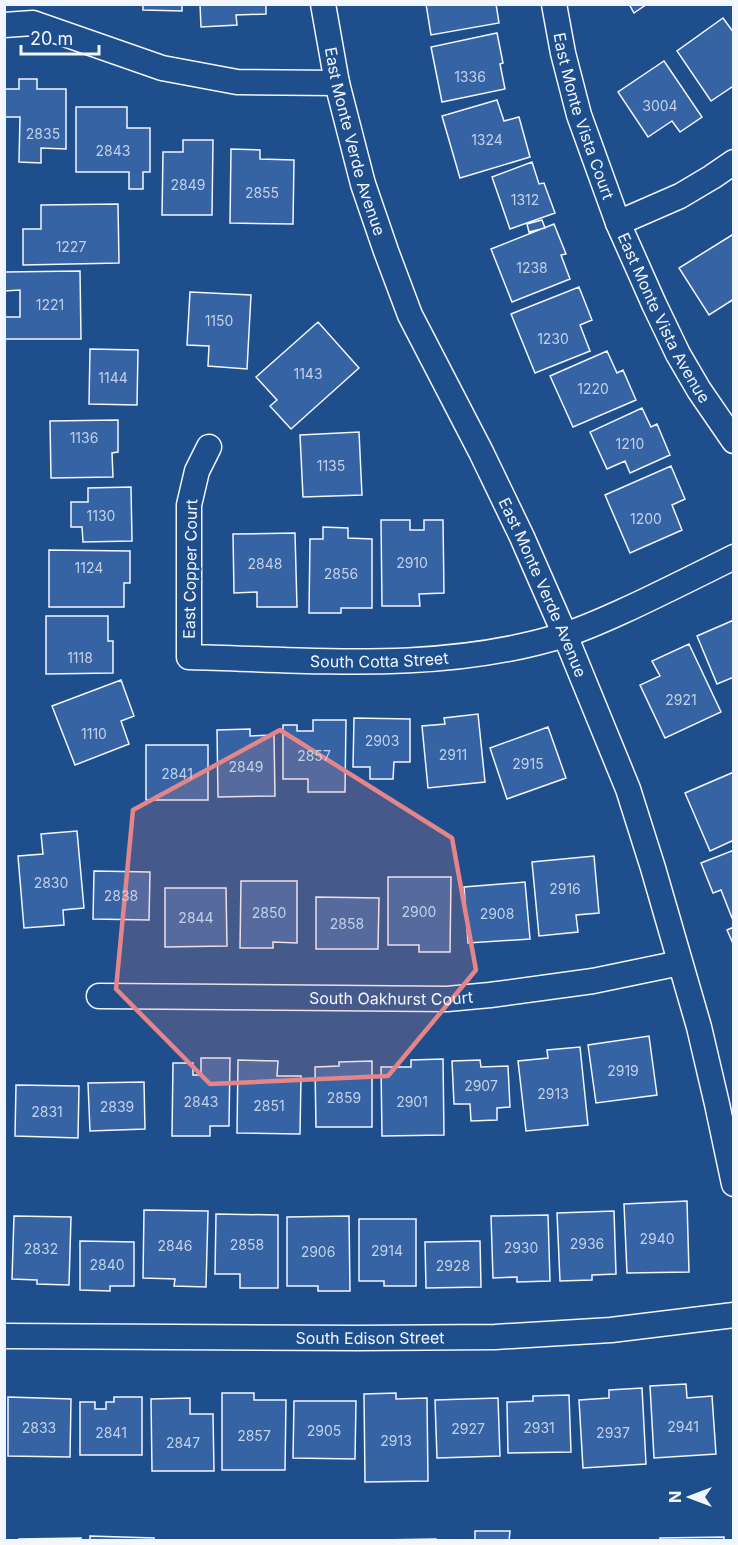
<svg xmlns="http://www.w3.org/2000/svg" width="738" height="1545" viewBox="0 0 738 1545" font-family="Inter,sans-serif">
<rect width="100%" height="100%" fill="#1f4e8c"/>
<path fill="#3563a3" stroke="#f2f6ff" stroke-width="1.5" d="M143,4H182V11L143,10Z
M200,4H266V14L236,15L237,25L201,27Z
M426,4H496L499,23L431,35Z
M629,4H647L634,13Z
M723,18L734,33V89L732,87L711,101L677,51Z
M497,33L503,63L500,64L505,89L442,102L431,47Z
M664,61L702,117L680,132L672,121L648,137L618,92Z
M19,79H37V89H66V149L41,148V163L19,162L20,117H4V89H19Z
M497,100L504,121L519,117L530,157L460,178L442,116Z
M76,107H127V128H150V172H143V189H129V172H76Z
M183,140H213L212,215H162L163,152H183Z
M231,149L260,150V159L294,160L293,224L230,223Z
M532,162L539,184L544,183L555,213L510,229L492,177Z
M118,204L119,263L23,265V229H41V205Z
M542,220L545,228L529,232L527,224Z
M554,224L566,254L561,255L570,279L512,302L491,249Z
M732,235L734,237V299L709,315L679,268Z
M80,271L81,339H4V317H20V290L4,291V272Z
M579,287L592,320L580,325L590,351L535,373L511,314Z
M190,292L251,295L247,369L208,366L209,346L187,345Z
M318,322L359,368L291,429L270,406L277,400L256,377Z
M90,349L138,350L137,405L89,404Z
M607,351L617,373L623,370L636,400L573,427L550,376Z
M642,408L651,427L657,424L670,455L630,473L625,461L607,469L590,432Z
M118,420V452L112,453L113,477L51,478L50,421Z
M359,432L362,495L303,497L300,435Z
M671,466L685,499L672,505L682,530L630,553L605,495Z
M131,487L132,541L83,542L82,527H71V502H88V488Z
M381,520H410V530H424V520H443L444,593L419,594L420,606H382Z
M323,527L348,528V538L372,539V608H341V613H309L310,539H323Z
M295,533L297,607H257V592L234,593L233,534Z
M49,550L130,551V583H124V607H49Z
M46,616H108V641H113V673L46,674Z
M734,620V677L717,684L697,636Z
M689,644L721,712L665,738L640,685L660,676L652,661Z
M121,680L134,716L121,721L129,744L75,765L52,706Z
M478,714L485,782L428,788L422,726L445,724L444,718Z
M354,718L410,719V762H394L393,779H370V767H353Z
M313,720H346L345,792H308V779H283V725H297V731H313Z
M548,727L566,778L507,799L490,748Z
M250,729V736L274,735L275,796L218,797L217,730Z
M146,745H208V800H146Z
M734,772V840L710,851L685,793Z
M77,831L84,908L63,910L64,925L24,928L18,856L43,854L41,834Z
M734,850V917L732,918L721,890L713,893L701,863Z
M594,856L599,913L576,915L578,932L539,936L532,862Z
M94,871L150,872L149,920L93,919Z
M388,877H451L450,952H419V945H388Z
M241,881H297V943L273,942V948H240Z
M525,882L530,939L468,943L464,887Z
M165,888H226L227,946L165,947Z
M316,897L379,898L378,949H316Z
M734,927V946L727,930Z
M649,1036L657,1095L596,1103L588,1045Z
M580,1047L588,1125L526,1131L518,1061L548,1058L547,1050Z
M201,1058H230L229,1126H210V1136H172L173,1063H193V1075H201Z
M443,1059L444,1135L382,1136L381,1067H411V1060Z
M238,1060L278,1061L277,1076H301L300,1134L237,1133Z
M480,1060L481,1067L508,1066L510,1107L497,1108V1120L471,1121L470,1104H454L452,1061Z
M372,1061V1127H316L315,1067L339,1066V1062Z
M144,1082L145,1129L90,1131L88,1083Z
M16,1085L79,1086L78,1138L15,1136Z
M687,1201L689,1272L627,1273L624,1204Z
M144,1210L208,1211L206,1287L174,1286L175,1279L143,1278Z
M614,1211L616,1274L592,1275V1280L560,1281L557,1213Z
M216,1214L278,1215V1288H240V1274H215Z
M548,1215L550,1281L517,1282V1277L493,1278L491,1216Z
M14,1216L71,1217L69,1285L37,1284V1280L12,1279Z
M349,1216L350,1291H318V1286H287V1217Z
M359,1219H416V1286H384V1281H359Z
M80,1241L134,1242V1286H110V1291L80,1290Z
M480,1241L481,1287L426,1288L425,1242Z
M686,1384L687,1398L712,1396L716,1454L654,1458L650,1386Z
M642,1388L646,1464L583,1468L579,1400L609,1398V1390Z
M222,1393H254V1400H286L285,1470H222Z
M396,1393V1399L427,1398L428,1481L365,1482L364,1394Z
M569,1395L571,1452L508,1453L507,1402L533,1401V1396Z
M8,1397L71,1399L70,1457L8,1456Z
M114,1397H142V1455H80V1402H95V1409H106V1402H114Z
M190,1398V1414H213L214,1471H152L151,1399Z
M498,1398L500,1456L437,1458L435,1400Z
M294,1401H356L355,1459L293,1458Z
M475,1531H510L509,1540H475Z
M90,1536L154,1538V1540H90Z
M724,1537V1540H660V1538Z
M81,1538V1540H19V1539Z
M436,1539V1540H380Z"/>
<g fill="none" stroke-linecap="round" stroke-linejoin="round">
<defs>
<g id="minor">
<path id="s1" d="M323,4L337,83L363,184L386,251L410,315L481,452L522,537L565,635L628,789L653,868L699,1027L717,1104L734,1184"/>
<path id="s2" d="M554,4L563,53L579,115L618,223L654,304L678,354L699,390L734,441"/>
<path d="M4,25L33,23L162,68L237,82L337,83"/>
<path d="M618,223L680,196L712,177L734,162"/>
<path id="s3" d="M209,447L197,471L189,505V657C314,660 443,673 564,635C587,628 610,617 632,607C666,591 700,574 734,557"/>
<path id="s4" d="M99,996L447,999L490,995L593,981L680,963"/>
<path id="s5" d="M4,1336L358,1338L495,1337L611,1330L734,1315"/>
</g>
</defs>
<use href="#minor" stroke="#f2f6ff" stroke-width="27"/>
<use href="#minor" stroke="#1f4e8c" stroke-width="24"/>
</g>
<path fill="#e38589" fill-opacity="0.2" stroke="#e38589" stroke-width="4.5" stroke-linejoin="round" d="M280,730L452,838L476,970L388,1076L210,1084L116,989L133,810Z"/>
<g text-anchor="middle" dominant-baseline="central" stroke-width="4.5" stroke-linejoin="round" paint-order="stroke">
<g font-size="14" fill="#c3d1e8">
<text x="470" y="76">1336</text>
<text x="660" y="105">3004</text>
<text x="43" y="133">2835</text>
<text x="487" y="139">1324</text>
<text x="113" y="150">2843</text>
<text x="188" y="184">2849</text>
<text x="262" y="192">2855</text>
<text x="525" y="199">1312</text>
<text x="71" y="246">1227</text>
<text x="532" y="267">1238</text>
<text x="50" y="304">1221</text>
<text x="219" y="320">1150</text>
<text x="553" y="338">1230</text>
<text x="308" y="373">1143</text>
<text x="113" y="377">1144</text>
<text x="593" y="388">1220</text>
<text x="84" y="437">1136</text>
<text x="630" y="443">1210</text>
<text x="331" y="465">1135</text>
<text x="101" y="515">1130</text>
<text x="646" y="518">1200</text>
<text x="412" y="562">2910</text>
<text x="265" y="563">2848</text>
<text x="89" y="567">1124</text>
<text x="341" y="573">2856</text>
<text x="80" y="657">1118</text>
<text x="681" y="699">2921</text>
<text x="94" y="733">1110</text>
<text x="382" y="740">2903</text>
<text x="453" y="754">2911</text>
<text x="314" y="755">2857</text>
<text x="528" y="763">2915</text>
<text x="246" y="766">2849</text>
<text x="177" y="773">2841</text>
<text x="51" y="882">2830</text>
<text x="565" y="888">2916</text>
<text x="121" y="895">2838</text>
<text x="419" y="911">2900</text>
<text x="269" y="912">2850</text>
<text x="497" y="913">2908</text>
<text x="196" y="917">2844</text>
<text x="347" y="923">2858</text>
<text x="623" y="1070">2919</text>
<text x="481" y="1085">2907</text>
<text x="553" y="1093">2913</text>
<text x="344" y="1097">2859</text>
<text x="201" y="1101">2843</text>
<text x="412" y="1101">2901</text>
<text x="269" y="1105">2851</text>
<text x="117" y="1106">2839</text>
<text x="47" y="1111">2831</text>
<text x="657" y="1238">2940</text>
<text x="587" y="1243">2936</text>
<text x="247" y="1244">2858</text>
<text x="175" y="1245">2846</text>
<text x="521" y="1247">2930</text>
<text x="41" y="1248">2832</text>
<text x="387" y="1250">2914</text>
<text x="318" y="1251">2906</text>
<text x="107" y="1264">2840</text>
<text x="453" y="1265">2928</text>
<text x="683" y="1426">2941</text>
<text x="39" y="1427">2833</text>
<text x="539" y="1427">2931</text>
<text x="468" y="1428">2927</text>
<text x="324" y="1430">2905</text>
<text x="111" y="1432">2841</text>
<text x="613" y="1432">2937</text>
<text x="254" y="1435">2857</text>
<text x="396" y="1440">2913</text>
<text x="183" y="1442">2847</text>
</g>
<g font-size="16" fill="#f2f6ff" stroke="#1f4e8c">
<text stroke="none"><textPath href="#s2" startOffset="116">East Monte Vista Court</textPath></text>
<text stroke="none"><textPath href="#s1" startOffset="141">East Monte Verde Avenue</textPath></text>
<text stroke="none"><textPath href="#s2" startOffset="334">East Monte Vista Avenue</textPath></text>
<text transform="translate(190 569) rotate(-89)">East Copper Court</text>
<text stroke="none"><textPath href="#s1" startOffset="627">East Monte Verde Avenue</textPath></text>
<text stroke="none"><textPath href="#s3" startOffset="404">South Cotta Street</textPath></text>
<text stroke="none"><textPath href="#s4" startOffset="292">South Oakhurst Court</textPath></text>
<text stroke="none"><textPath href="#s5" startOffset="366">South Edison Street</textPath></text>
</g>
</g>
<rect width="738" height="1545" fill="none" stroke="#f2f6ff" stroke-width="12"/>
<g transform="translate(690 1497) rotate(270)" stroke="#1f4e8c" stroke-width="4.5" paint-order="stroke">
<path d="M0-4.5L10 22L0 15L-10 22Z" fill="#f2f6ff"/>
<text y="-9" font-size="16" font-weight="bold" text-anchor="middle" fill="#f2f6ff">N</text>
</g>
<path d="M21 45v9h78v-9" fill="none" stroke="#f2f6ff" stroke-width="3"/>
<text x="30" y="45" font-size="18" fill="#f2f6ff" stroke="#1f4e8c" stroke-width="4.5" paint-order="stroke">20 m</text>
</svg>
